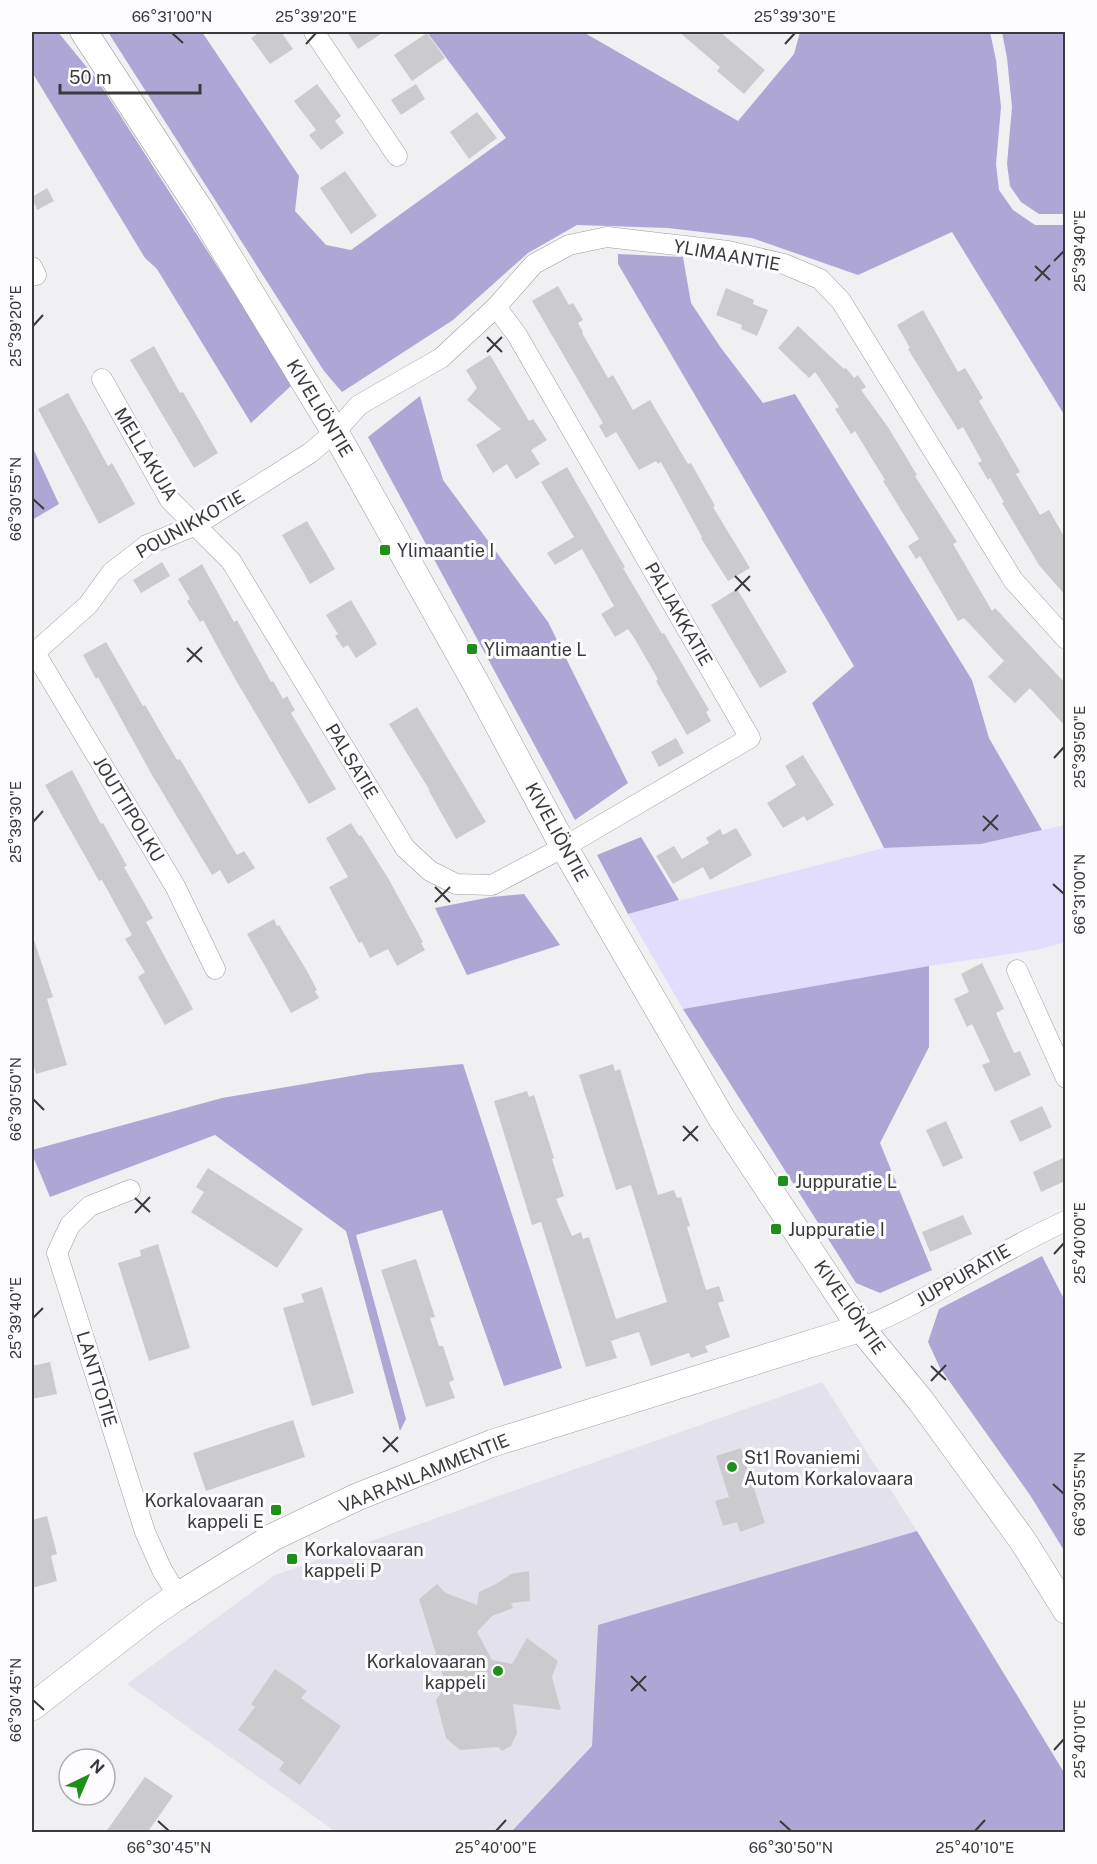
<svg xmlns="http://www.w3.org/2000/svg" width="1097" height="1864" viewBox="0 0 1097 1864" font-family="'Public Sans',sans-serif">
<rect width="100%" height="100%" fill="#f0eff2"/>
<path fill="#e3e2ec" d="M822,1382L917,1531L598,1625L592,1746L511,1832H336L127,1684L275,1575Z"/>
<path fill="#e2ddfc" d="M1065,825V942L1036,950L929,966L683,1009L628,914L884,848L981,844Z"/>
<path fill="#aea6d5" d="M32,32H58L98,81L293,384L251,423L157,269L145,258L32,72Z
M108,32H202L299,176L295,211L326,245L351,250L506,138L427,32H583L738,121L794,54L800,32H990L996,60L1001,107L996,164L999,190L1013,210L1035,225H1065V416L952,232L858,275L752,238L668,228L577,225L528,253L453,320L342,392L324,371Z
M1002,32H1065V214H1039L1021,202L1010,186L1007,164L1012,107L1007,58Z
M618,254L683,257L691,303L721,348L763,403L795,394L972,680L989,738L1042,830L981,844L884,848L812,703L854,666L618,264Z
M420,396L443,480L548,622L628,783L575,820L368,437Z
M32,446L59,504L32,520Z
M641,837L679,900L628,914L597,855Z
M524,894L560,945L467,975L435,908L491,897Z
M929,966V1047L880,1143L932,1270L880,1293L856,1283L683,1009Z
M463,1064L562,1368L504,1386L442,1210L356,1235L406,1419L400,1431L346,1231L215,1135L50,1197L32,1154V1150L222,1098L369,1073Z
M1042,1256L1065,1301V1552L1030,1495L940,1368L928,1342L939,1309Z
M917,1531L1065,1774V1832H511L592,1746L598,1625Z"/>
<path fill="#cbcbce" d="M260,32H281L293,49L270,64L251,38Z
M347,32H384L358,49Z
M679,32H720L765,70L744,94L717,71L720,67Z
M427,33L445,58L412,81L394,55Z
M317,84L341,116L335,121L344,133L321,150L309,135L316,130L294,101Z
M416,84L425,99L401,115L391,100Z
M477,112L497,138L469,159L450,132Z
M345,171L377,216L351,234L320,188Z
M47,188L54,201L37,210L32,197Z
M558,286L569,305L573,303L583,320L578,323L583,332L582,333L608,378L613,375L633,410L650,400L688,464L691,463L715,506L713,507L750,568L728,581L701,538L702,537L661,462L658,464L656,461L639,470L616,432L606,438L599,426L603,423L532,301Z
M726,288L754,300L753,304L768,310L757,336L741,329L742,325L716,315Z
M923,310L958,372L965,368L983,398L979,401L1020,472L1016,474L1040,515L1049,510L1065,538V595L1039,565L1002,503L1004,502L990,478L988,480L978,463L982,461L963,427L958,430L908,349L910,348L897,325Z
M798,326L844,369L846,368L854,378L858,375L866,387L861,390L888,427L917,475L915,476L957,542L953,544L992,611L995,608L1065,683V726L1030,688L1015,703L988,677L1004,661L964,618L958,621L920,556L916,559L908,546L919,539L883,481L885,480L855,431L851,434L835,409L839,407L815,372L809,378L778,348Z
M154,346L180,393L183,392L218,453L194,468L130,360Z
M490,355L529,421L533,419L547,440L531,450L540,464L516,479L507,464L493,473L476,445L501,429L467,400L477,388L466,370Z
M68,393L108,466L112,463L135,504L99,524L38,409Z
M567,467L619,557L625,567L623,568L662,634L664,633L709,710L706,712L711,721L687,735L656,681L658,679L633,636L628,629L615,637L601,614L614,606L582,549L555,565L547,553L574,537L541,482Z
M307,521L335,569L310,584L282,535Z
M162,562L170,576L141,593L133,580Z
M202,564L234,622L237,620L271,682L273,681L283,699L287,696L295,710L291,713L336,789L309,804L234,677L203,620L200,622L187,601L190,599L178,579Z
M737,589L787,672L760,688L711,605Z
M351,600L377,644L356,658L348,645L343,648L335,636L338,634L326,615Z
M106,642L143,706L145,705L177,760L180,759L237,855L244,851L255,868L228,884L220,870L212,875L152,775L98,677L96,679L83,655Z
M417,707L486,822L456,839L429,791H430L389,724Z
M676,738L684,753L659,767L651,752Z
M803,755L834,805L807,821L804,816L783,828L767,803L796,785L785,766Z
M72,770L101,824L103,823L127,866L124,867L153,918L146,922L193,1009L165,1025L138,977L145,972L125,939L132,935L102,880L99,881L45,785Z
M351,823L359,836L361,835L388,878L423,942L421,943L425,950L397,966L388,949L370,958L362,942L359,943L329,887L348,877L326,838Z
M736,828L752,855L710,880L703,867L673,884L656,856L674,846L682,859L709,843L706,838L720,829L723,835Z
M274,919L277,926L279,925L307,971L317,990L315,991L319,998L291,1013L247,934Z
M32,940H34L53,997L47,999L67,1065L36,1074L32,1060Z
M982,963L1004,1009L996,1013L1014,1053L1020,1051L1031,1075L995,1092L982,1065L990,1062L972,1024L967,1027L954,999L969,992L961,974Z
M613,1064L615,1071L620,1069L658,1195L674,1190L677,1198L681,1197L690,1226L687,1227L706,1290L719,1286L724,1301L718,1303L730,1337L705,1346L708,1352L691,1358L689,1353L651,1366L639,1332L611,1341L617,1358L586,1367L541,1222L532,1225L494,1101L527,1091L529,1097L534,1095L554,1158L552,1159L564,1196L556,1199L572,1236L581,1232L583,1239L589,1237L616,1319L667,1302L631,1185L616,1190L579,1075Z
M1042,1106L1052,1127L1020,1142L1010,1121Z
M946,1121L963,1158L943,1167L926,1130Z
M1065,1157V1181L1041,1192L1033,1172Z
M208,1168L303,1229L277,1268L191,1212L204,1192L196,1187Z
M963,1215L972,1234L930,1252L922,1232Z
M158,1244L190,1348L149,1361L118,1263L141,1256L140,1250Z
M416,1259L435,1317L430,1318L439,1346H443L454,1380L449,1382L455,1398L426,1407L381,1270Z
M322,1287L354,1393L312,1406L283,1308L304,1302L301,1294Z
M50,1362L57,1394L32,1399V1366Z
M293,1420L305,1457L206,1491L193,1453Z
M741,1448L765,1523L740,1532L737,1522L723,1526L715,1501L729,1497L716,1456Z
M47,1516L57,1554L51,1556L57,1581L32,1588V1520Z
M529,1571L530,1601L511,1603L513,1608L492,1616L477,1632L492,1660L512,1664L527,1638L558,1661L552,1677L561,1710L513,1704L517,1733L511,1746L502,1751L498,1747L460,1750L446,1738L436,1700L446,1686L419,1599L437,1584L446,1593L477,1605L479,1592L496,1584L511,1574Z
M275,1669L307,1691L301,1698L341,1726L300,1785L279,1770L284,1762L238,1730L255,1707L251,1704Z
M145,1777L173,1796L147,1833H105Z"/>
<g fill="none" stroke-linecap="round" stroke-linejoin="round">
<defs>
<path id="street" d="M314,32L397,156
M32,267L36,275
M102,379L170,500L231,561L405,848L430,871L456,884L492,885L564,847L750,738L517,335L496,307
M35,653L175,886L215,969
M32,655L88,605L112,572L147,545L196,525L310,453L335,432L359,405L441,358L496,307L534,264L569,245L607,237L728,251L784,264L820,279L841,301L1013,580L1066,639
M1017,970L1066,1078
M130,1190L90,1206L70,1225L57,1253L145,1532L162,1570L178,1596
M861,1328C933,1300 995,1252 1066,1221"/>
<path id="secondary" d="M84,32L200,210L335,432L478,687L564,847L722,1119L861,1328L921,1401L1023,1541L1066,1610
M32,1707L153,1613L178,1596L273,1537L357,1497L493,1443L861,1328"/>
</defs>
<use href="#street" stroke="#9d9c9f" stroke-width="21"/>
<use href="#secondary" stroke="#9d9c9f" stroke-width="28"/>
<use href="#street" stroke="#fff" stroke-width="20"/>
<use href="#secondary" stroke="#fff" stroke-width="27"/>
</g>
<path fill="none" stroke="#3a3a3b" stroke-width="2" d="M172,33L183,43M306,44L316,33M785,44L795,33M1054,261L1064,251M1035,266L1050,280M1035,281L1050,265M33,326L43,315M487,337L502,352M487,352L502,337M33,499L44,509M735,576L750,591M735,591L750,576M187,648L202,662M187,662L202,647M1054,758L1064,747M983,816L998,830M33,822L43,811M983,831L998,815M1053,884L1064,894M435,887L450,902M435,902L450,887M33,1099L44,1110M683,1126L698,1141M683,1141L698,1126M135,1198L150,1212M135,1213L150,1197M1054,1254L1064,1243M33,1318L43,1308M931,1366L946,1380M931,1381L946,1365M383,1437L398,1452M383,1452L398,1437M1053,1484L1064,1494M631,1676L646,1691M631,1691L646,1676M33,1700L44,1710M1054,1750L1064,1739M158,1821L169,1831M780,1821L791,1831M496,1831L506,1820M975,1831L985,1820"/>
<g fill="#1e8f18" stroke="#fdfdff" stroke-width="2">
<rect x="379" y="544" width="12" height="12" rx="3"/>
<rect x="466" y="643" width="12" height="12" rx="3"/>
<rect x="777" y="1175" width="12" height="12" rx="3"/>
<rect x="770" y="1223" width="12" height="12" rx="3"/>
<circle cx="732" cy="1467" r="6"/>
<rect x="270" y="1504" width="12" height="12" rx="3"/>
<rect x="286" y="1553" width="12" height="12" rx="3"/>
<circle cx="498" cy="1671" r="6"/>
</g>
<g text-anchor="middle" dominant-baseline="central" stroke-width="6" stroke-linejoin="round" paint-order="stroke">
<g font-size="18" fill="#3a3a3b" stroke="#fdfdff">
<text transform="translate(727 255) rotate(10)">YLIMAANTIE</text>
<text transform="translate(320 408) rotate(59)">KIVELIÖNTIE</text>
<text transform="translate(146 454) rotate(59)">MELLAKUJA</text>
<text transform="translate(190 524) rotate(-29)">POUNIKKOTIE</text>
<text transform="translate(679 614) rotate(60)">PALJAKKATIE</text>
<text transform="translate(352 761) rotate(59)">PALSATIE</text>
<text transform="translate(129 809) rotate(59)">JOUTTIPOLKU</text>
<text transform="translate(557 832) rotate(61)">KIVELIÖNTIE</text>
<text transform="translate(963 1275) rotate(-30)">JUPPURATIE</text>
<text transform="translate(850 1307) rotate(55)">KIVELIÖNTIE</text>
<text transform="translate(97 1379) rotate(73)">LANTTOTIE</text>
<text transform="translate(424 1473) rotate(-22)">VAARANLAMMENTIE</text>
</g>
<g font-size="18" fill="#3a3a3b" stroke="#fdfdff" text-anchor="start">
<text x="397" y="550">Ylimaantie I</text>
<text x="484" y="649">Ylimaantie L</text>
<text x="795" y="1181">Juppuratie L</text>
<text x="788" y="1229">Juppuratie I</text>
<text x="744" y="1457">St1 Rovaniemi<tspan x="744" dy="21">Autom Korkalovaara</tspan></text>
<text x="264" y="1500" text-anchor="end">Korkalovaaran<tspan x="264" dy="21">kappeli E</tspan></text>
<text x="304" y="1549">Korkalovaaran<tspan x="304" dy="21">kappeli P</tspan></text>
<text x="486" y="1661" text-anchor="end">Korkalovaaran<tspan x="486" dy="21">kappeli</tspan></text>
</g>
</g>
<rect width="1097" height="1864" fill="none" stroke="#fdfdff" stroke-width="66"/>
<g transform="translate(87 1777) rotate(44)"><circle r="28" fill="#fdfdff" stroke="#afafb1" stroke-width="1.5"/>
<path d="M0-4.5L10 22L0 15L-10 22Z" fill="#1e8f18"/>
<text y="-9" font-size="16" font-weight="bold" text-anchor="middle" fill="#3a3a3b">N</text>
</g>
<path d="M60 84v9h140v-9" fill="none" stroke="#3a3a3b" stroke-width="3"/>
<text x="69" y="84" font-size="18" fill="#3a3a3b" stroke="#fdfdff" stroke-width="4.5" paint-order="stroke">50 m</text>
<rect x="33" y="33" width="1031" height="1798" fill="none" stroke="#3a3a3b" stroke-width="2"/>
<g font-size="15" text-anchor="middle" fill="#3a3a3b">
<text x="172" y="22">66°31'00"N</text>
<text x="316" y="22">25°39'20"E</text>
<text x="795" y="22">25°39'30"E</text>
<text transform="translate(1080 251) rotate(-90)" y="5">25°39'40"E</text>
<text transform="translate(16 326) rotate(-90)" y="5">25°39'20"E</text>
<text transform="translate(16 499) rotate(-90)" y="5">66°30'55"N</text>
<text transform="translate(1080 747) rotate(-90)" y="5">25°39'50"E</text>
<text transform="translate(16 822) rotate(-90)" y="5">25°39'30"E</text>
<text transform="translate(1080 894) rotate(-90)" y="5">66°31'00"N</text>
<text transform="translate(16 1099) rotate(-90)" y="5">66°30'50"N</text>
<text transform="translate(1080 1243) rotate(-90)" y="5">25°40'00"E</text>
<text transform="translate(16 1318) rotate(-90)" y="5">25°39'40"E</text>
<text transform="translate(1080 1494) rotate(-90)" y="5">66°30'55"N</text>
<text transform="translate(16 1700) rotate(-90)" y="5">66°30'45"N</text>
<text transform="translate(1080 1739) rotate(-90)" y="5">25°40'10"E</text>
<text x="169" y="1853">66°30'45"N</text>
<text x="496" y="1853">25°40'00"E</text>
<text x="791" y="1853">66°30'50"N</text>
<text x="975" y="1853">25°40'10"E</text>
</g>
</svg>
